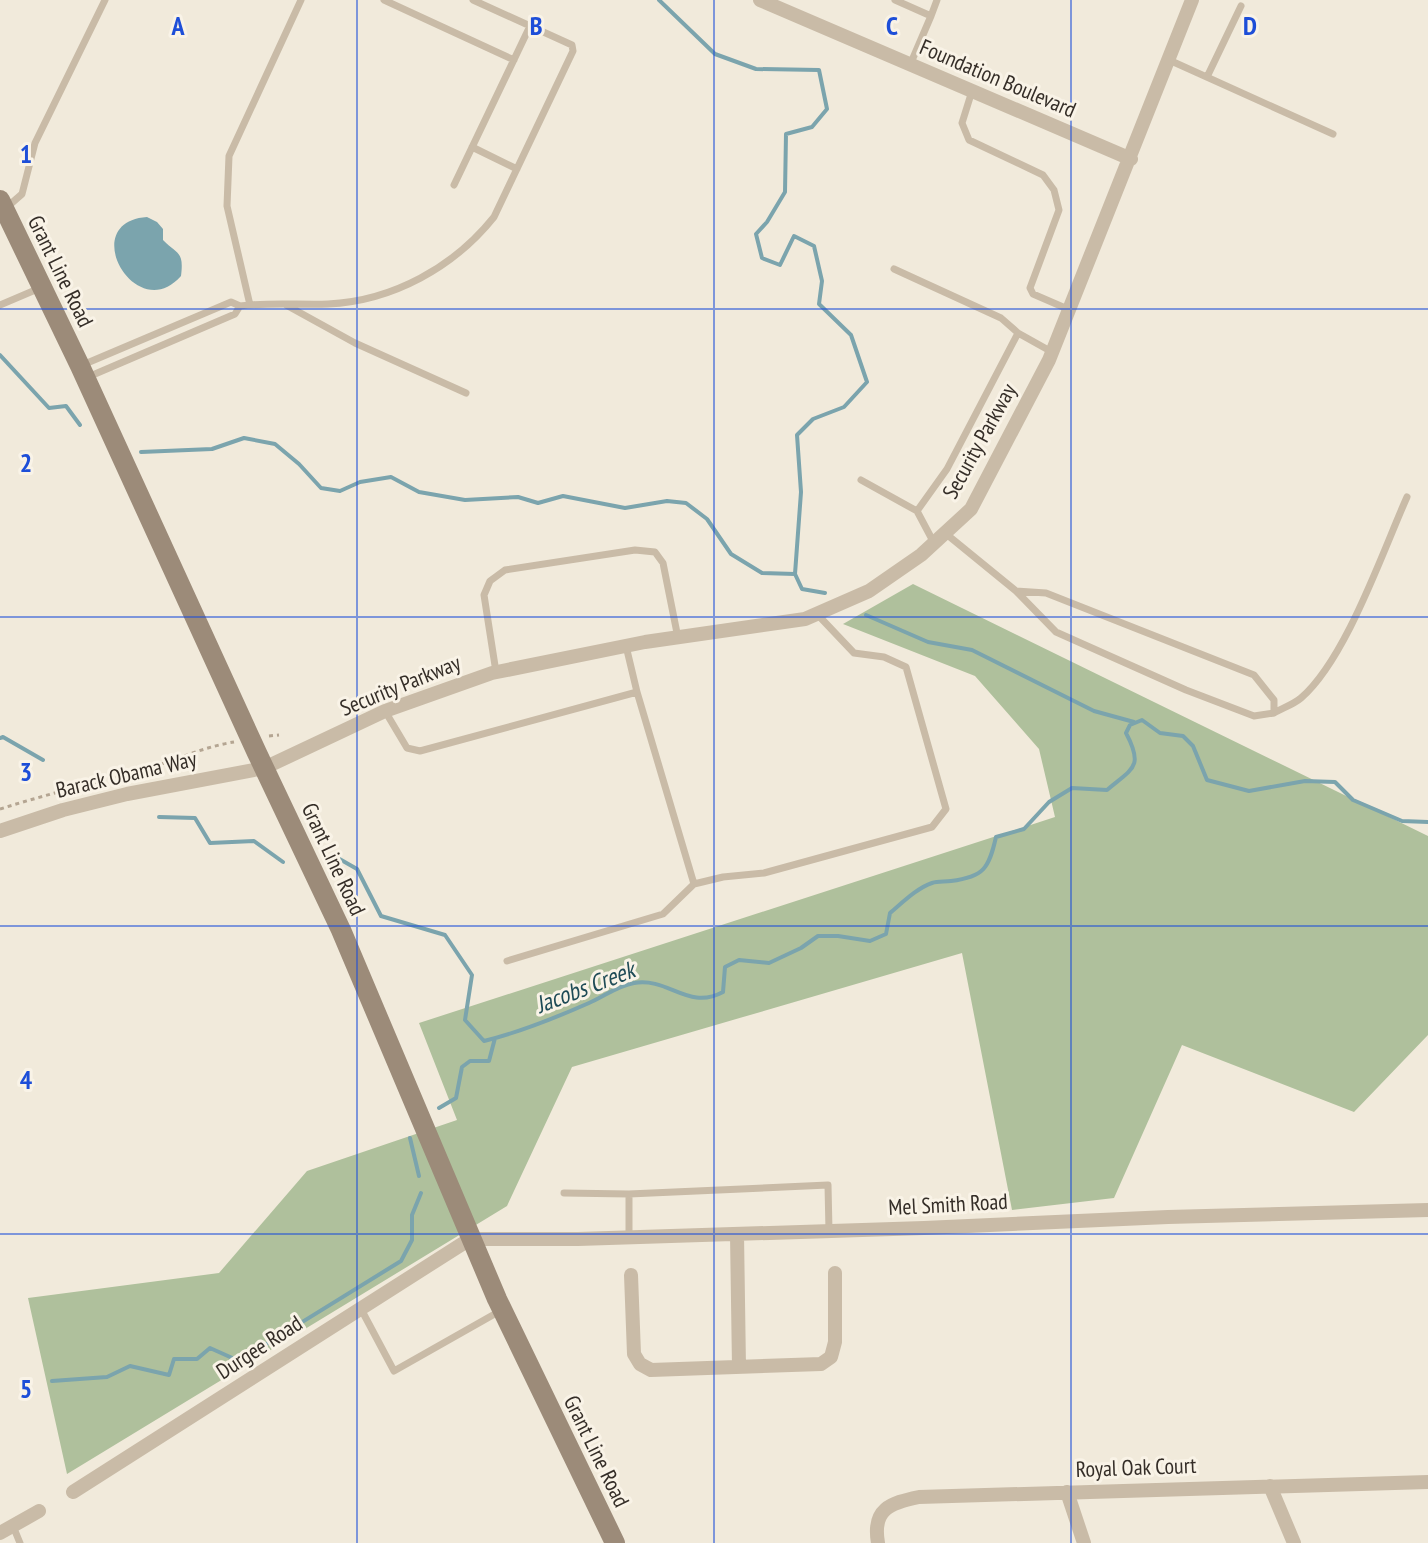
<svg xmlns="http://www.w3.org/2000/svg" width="1428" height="1543" viewBox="0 0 1428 1543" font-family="'PT Sans Narrow',sans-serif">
<rect width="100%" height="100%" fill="#f1eadb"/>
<path fill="#afc09c" d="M913,584L1428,836V1035L1354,1112L1182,1045L1114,1198L1012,1210L962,953L572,1067L507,1206L67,1474L28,1298L219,1273L307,1171L457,1120L419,1023L1055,817L1039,749L975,676L843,624Z"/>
<path fill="#7ba4ad" d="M147,217L157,222L163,229V240C178,255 184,251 181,276C136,327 76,222 147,217Z"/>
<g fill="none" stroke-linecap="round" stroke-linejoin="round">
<path stroke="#7ba4ad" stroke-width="4" d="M659,0L715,54L756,69L819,70L827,109L812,127L786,134L785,192L767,222L756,234L762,258L780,265L794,236L814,246L822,281L819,304L851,335L867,382L844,407L813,419L797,435L801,492L795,574L802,589L825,593
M0,355L49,408L66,406L80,425
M141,452L212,449L244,438L275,444L299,464L321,488L340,491L360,482L391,477L419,492L465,500L518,497L538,503L563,496L625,508L667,501L686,503L707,519L731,554L762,573L795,574
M866,615L928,642L972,650L1094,711L1134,722
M0,738L3,737L43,760
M159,817L195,818L210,843L254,841L283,862
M336,857L357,869L381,916L445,935L472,975L465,1020L484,1041C521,1032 555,1018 589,1003C605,996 617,986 634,983C669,977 688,1011 723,992L725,967L739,960L769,963L801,948L818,936H838L870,941L886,934L890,913C902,903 917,888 932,883C938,881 945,882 951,881C984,877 989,868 996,837L1024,829L1049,802L1072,788L1107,790C1133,768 1144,767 1126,733L1130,725L1142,720L1160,733L1183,736L1193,746L1207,780L1249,791L1305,781L1335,782L1353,800L1402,821L1428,822
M439,1108L456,1098L462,1067L470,1061H489L495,1038
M410,1138L419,1176
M52,1381L107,1377L130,1366L169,1375L174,1359H197L210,1348L239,1361L401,1261L412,1240V1215L421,1193"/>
<path stroke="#b4a592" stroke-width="3" stroke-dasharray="4 4" stroke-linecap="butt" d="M269,736L279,735
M0,809C48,794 96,782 145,769C175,761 202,747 234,742"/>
<path stroke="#c9bba7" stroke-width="7" d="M384,0L514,60
M895,0L931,16L910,65
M931,16L937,0
M1169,60L1333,134
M1207,77L1241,6
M972,91L962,123L969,140L1043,175L1054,190L1059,210L1030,288L1033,294L1070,310
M472,147L517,169
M454,185L530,26
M6,208L22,194L35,143L105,0
M894,269L1001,318L1018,333
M0,305L40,288
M250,305L227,206L229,156L301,0
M286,305L355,343L466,393
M240,306C269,302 299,305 328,304C393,301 454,267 494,217L573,51L572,45L473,0
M80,366L231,302L240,306L235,314L88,377
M861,480L917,511L934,543
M917,511L947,469L1018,333L1052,352
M945,533L1016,591L1046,593L1254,675L1274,700V713L1254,716L1186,690L1056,632L1016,591
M626,646L637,692
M496,672L484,595L490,581L505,570L635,550L655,552L663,563L678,638
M385,711L407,748L420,751L637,692L694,884L723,877L764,873L932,827L946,809L906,667L884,657L854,653L817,614
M1274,713C1283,708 1294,704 1301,698C1346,659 1382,553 1407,497
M507,961L663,914L694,884
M564,1193L629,1194L828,1185L829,1231
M629,1237V1194
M361,1309L394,1371L500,1311
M13,1526L20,1543"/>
<path stroke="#c9bba7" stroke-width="14" d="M760,0L1131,159
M0,831L63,810L127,794L264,768L385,711L492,673L645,642L805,619L869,591L921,555L971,509L1049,360L1192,0
M737,1234L739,1367
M631,1275L634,1354L640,1364L651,1370L821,1364L831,1357L835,1342V1273
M1270,1486L1294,1543
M73,1492L470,1239H578L924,1228L1168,1217L1428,1210
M1067,1492L1084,1543
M0,1533L39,1511
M878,1543C872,1509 890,1503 919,1497L1428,1482"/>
<path stroke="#9c8b79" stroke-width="20" d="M0,200L80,366L257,753L341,930L497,1299L615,1543"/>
</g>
<path fill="none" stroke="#1d4ed8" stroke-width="2" stroke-opacity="0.55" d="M357,0V1543M714,0V1543M1071,0V1543M0,309H1428M0,617H1428M0,926H1428M0,1234H1428"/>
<g text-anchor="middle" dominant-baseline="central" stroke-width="6" stroke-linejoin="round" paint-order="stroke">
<g font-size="22" fill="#352e28" stroke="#f9f3e7">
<text transform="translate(998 78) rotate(23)">Foundation Boulevard</text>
<text transform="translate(61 271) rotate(64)">Grant Line Road</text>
<text transform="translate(979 441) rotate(-61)">Security Parkway</text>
<text transform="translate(400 685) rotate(-22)">Security Parkway</text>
<text transform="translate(126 774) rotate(-13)">Barack Obama Way</text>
<text transform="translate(334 859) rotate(65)">Grant Line Road</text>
<text transform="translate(948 1204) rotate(-3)">Mel Smith Road</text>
<text transform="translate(259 1347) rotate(-33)">Durgee Road</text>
<text transform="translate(597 1451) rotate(64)">Grant Line Road</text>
<text transform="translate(1136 1467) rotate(-2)">Royal Oak Court</text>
</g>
<g font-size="24" font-style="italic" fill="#1e4b56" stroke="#f9f3e7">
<text transform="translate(585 987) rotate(-21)">Jacobs Creek</text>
</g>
</g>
<g font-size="26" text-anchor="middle" font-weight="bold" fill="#1d4ed8" stroke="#f9f3e7" stroke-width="6" stroke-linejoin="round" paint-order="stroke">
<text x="178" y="35">A</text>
<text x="536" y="35">B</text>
<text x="892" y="35">C</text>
<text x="1250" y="35">D</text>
<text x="26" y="163">1</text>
<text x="26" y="472">2</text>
<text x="26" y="781">3</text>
<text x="26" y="1089">4</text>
<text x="26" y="1398">5</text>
</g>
</svg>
